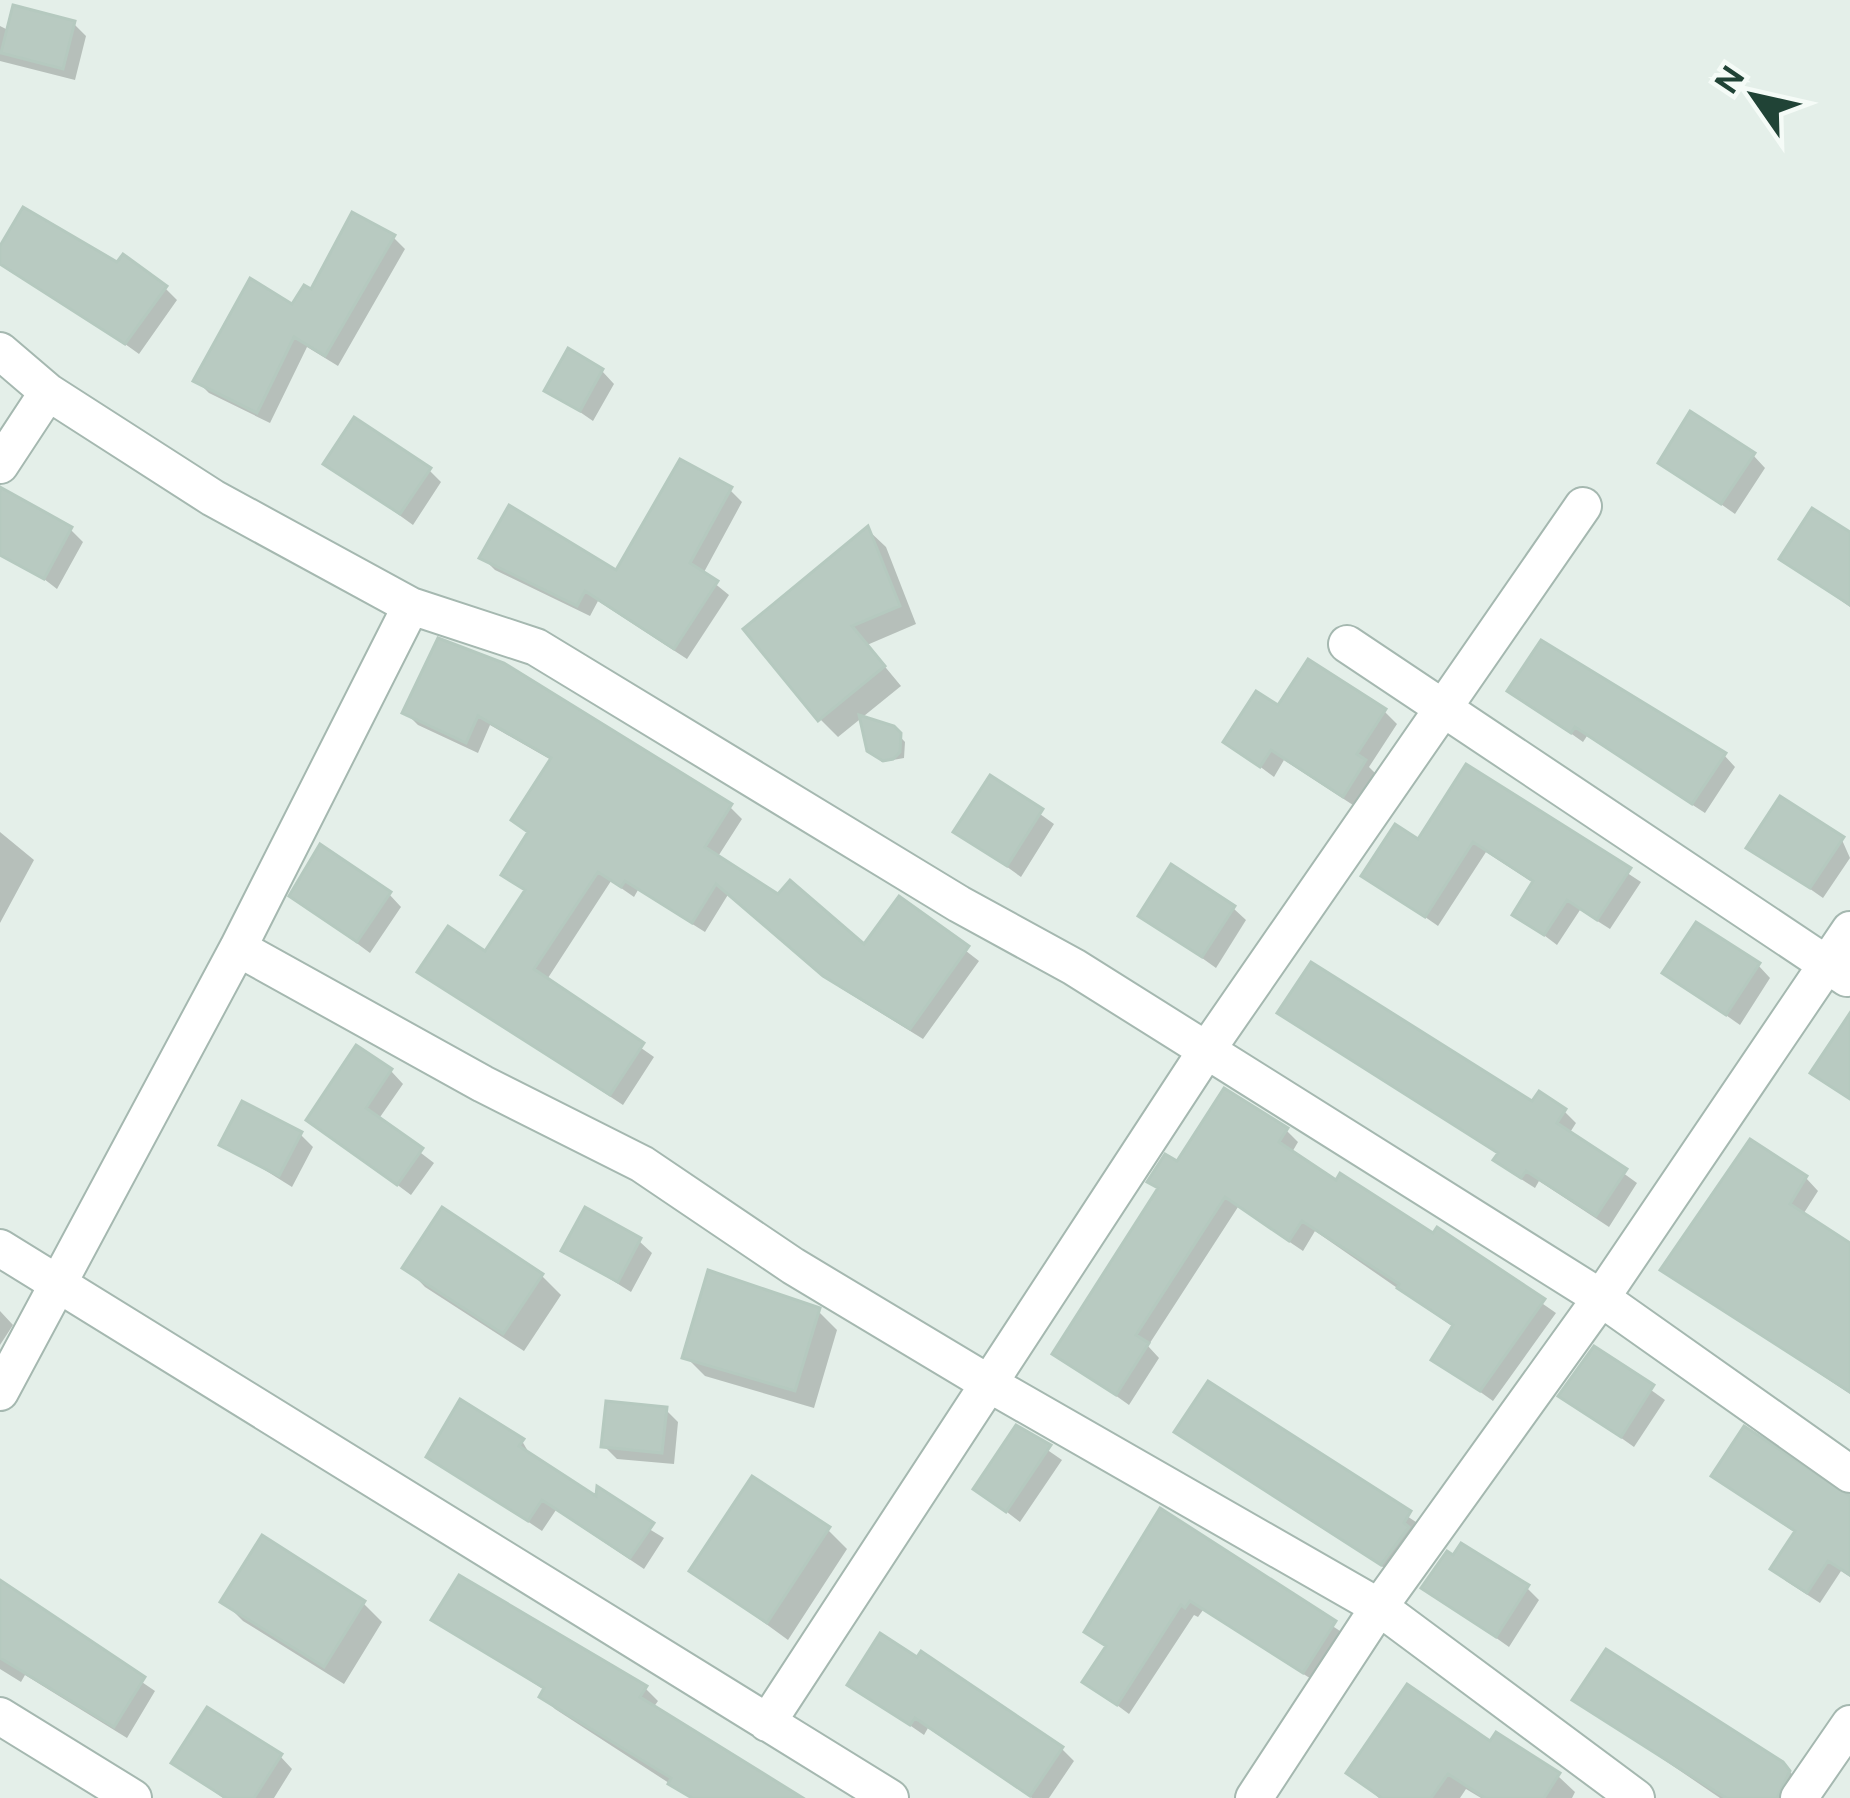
<svg xmlns="http://www.w3.org/2000/svg" width="1850" height="1798" viewBox="0 0 1850 1798" font-family="'DM Sans',sans-serif">
<rect width="100%" height="100%" fill="#e4efe9"/>
<path fill="#0003" d="M73,23L86,36L75,80L0,61V26L10,31Z
M393,237L405,249L338,366L307,347L270,423L209,393L197,381Z
M0,252L118,266L165,288L177,300L139,354L86,316L9,271L0,263Z
M602,371L614,384L593,421L548,390Z
M1753,455L1765,468L1735,514L1661,462Z
M327,463L429,470L441,482L413,525Z
M730,490L742,502L703,574L729,595L687,659L598,601L590,616L495,570L483,558L618,574Z
M0,509L70,529L83,542L57,589L0,545Z
M868,530L886,547L916,624L867,645L901,686L838,737L820,719Z
M1850,536V607L1783,559Z
M439,642L730,807L742,819L717,858L865,948L900,900L979,961L923,1039L839,987L729,893L705,932L638,890L634,897L611,881L546,981L654,1057L623,1105L421,972L486,955L527,893L505,874L530,834L515,820L553,761L490,725L478,753L418,725L406,713Z
M1511,691L1724,755L1735,767L1705,813L1587,736L1583,742Z
M1279,709L1384,711L1397,724L1369,767L1377,775L1356,807L1284,760L1274,777L1227,742Z
M892,728L905,742L904,758L882,762L876,756Z
M1467,768L1641,882L1610,929L1580,910L1557,945L1516,914L1535,884L1486,852L1438,926L1365,875L1419,843Z
M991,779L1054,824L1021,877L957,831Z
M0,832L34,860L0,923Z
M1842,840L1850,858L1823,898L1750,847Z
M389,894L401,907L370,953L293,896Z
M1233,908L1246,920L1216,968L1142,915Z
M1758,965L1770,978L1740,1025L1666,973Z
M1281,1013L1533,1105L1564,1111L1576,1123L1569,1134L1637,1183L1609,1227L1539,1181L1535,1188L1510,1172L1500,1155Z
M391,1071L403,1084L378,1120L434,1163L411,1195L310,1120Z
M1286,1130L1298,1142L1291,1154L1434,1237L1438,1231L1556,1313L1493,1401L1434,1359L1455,1328L1315,1231L1303,1251L1238,1207L1148,1346L1159,1358L1129,1405L1056,1353L1160,1190L1151,1182L1178,1165Z
M300,1134L313,1147L292,1187L223,1144Z
M1806,1178L1818,1191L1802,1216L1850,1247V1394L1664,1270Z
M639,1241L652,1253L631,1292L565,1251Z
M406,1267L542,1276L561,1295L524,1351L425,1287Z
M0,1311L13,1325L0,1345Z
M818,1311L837,1330L814,1408L705,1376L686,1357Z
M1595,1350L1665,1400L1634,1447L1562,1396Z
M1209,1385L1422,1526L1395,1575L1178,1432Z
M666,1410L678,1422L674,1464L617,1459L604,1446Z
M1017,1429L1062,1460L1020,1522L977,1489Z
M522,1441L532,1458L664,1538L644,1569L556,1510L542,1531L430,1456Z
M1715,1476L1850,1499V1577L1841,1571L1820,1603L1786,1581L1774,1569L1797,1534Z
M1161,1512L1346,1635L1316,1682L1203,1610L1198,1617L1194,1615L1129,1714L1086,1682L1108,1648L1088,1631Z
M828,1530L847,1549L788,1640L693,1571Z
M460,1580L646,1689L658,1701L653,1708L780,1798H692L555,1709L543,1697L546,1691L435,1619Z
M0,1585L155,1691L127,1738L25,1675L21,1682L0,1669Z
M1424,1587L1527,1588L1539,1600L1509,1647Z
M224,1602L363,1603L382,1622L344,1684L243,1621Z
M850,1684L1062,1749L1074,1761L1049,1798H1032L928,1728L924,1735Z
M1576,1700L1782,1764L1796,1778L1795,1798H1720Z
M1497,1736L1558,1776L1575,1792L1572,1798H1481L1466,1789L1460,1798H1379L1350,1773L1491,1745Z
M280,1756L292,1769L274,1798H223L175,1763Z"/>
<path fill="#b8cac1" stroke="#b5c9bf" stroke-width="3" d="M13,5L75,21L63,69L1,53Z
M23,207L117,262L123,254L167,286L125,344L0,264V246Z
M352,212L395,235L325,356L294,337L257,413L193,381L250,278L292,304L304,285L311,289Z
M568,348L603,369L580,411L544,391Z
M1690,411L1755,453L1721,504L1658,463Z
M354,417L431,468L400,514L323,464Z
M680,459L732,487L690,563L718,581L674,649L585,591L577,606L479,558L509,505L616,570Z
M0,487L72,527L44,579L0,555Z
M1812,508L1850,532V605L1779,559Z
M868,526L900,606L852,626L885,666L818,721L743,629Z
M438,638L504,663L732,804L705,847L778,894L790,880L864,944L899,896L969,946L910,1029L823,976L716,884L692,923L625,881L621,887L598,872L534,969L644,1043L610,1095L417,972L448,926L485,951L525,890L501,875L528,832L511,820L551,758L478,716L466,743L402,713Z
M1541,640L1726,753L1692,804L1575,727L1571,733L1507,691Z
M1308,659L1386,709L1357,754L1366,760L1343,797L1271,750L1260,767L1223,742L1256,691L1278,705Z
M859,715L894,726L901,733L900,752L893,759L883,761L867,751Z
M1466,764L1631,868L1597,920L1567,900L1544,935L1512,915L1533,881L1473,842L1425,917L1361,876L1395,824L1418,839Z
M990,775L1043,809L1007,866L953,832Z
M1780,796L1844,837L1810,888L1746,848Z
M320,844L391,892L357,942L289,896Z
M1171,864L1235,906L1202,957L1138,916Z
M1696,922L1760,963L1726,1015L1662,973Z
M1311,962L1532,1101L1539,1091L1566,1109L1557,1123L1627,1169L1596,1216L1526,1171L1521,1178L1493,1160L1498,1153L1277,1013Z
M1850,1013V1099L1810,1073Z
M356,1045L392,1069L366,1108L423,1148L397,1185L306,1120Z
M1224,1088L1288,1128L1279,1142L1336,1180L1340,1173L1433,1233L1437,1227L1545,1299L1480,1391L1431,1360L1453,1325L1397,1288L1399,1284L1302,1221L1289,1241L1225,1197L1136,1335L1149,1343L1116,1395L1052,1354L1158,1188L1147,1182L1165,1154L1177,1161Z
M242,1101L302,1132L279,1176L219,1145Z
M1750,1139L1807,1176L1790,1204L1850,1243V1392L1660,1270Z
M442,1207L543,1274L503,1334L402,1268Z
M585,1207L641,1238L618,1282L561,1251Z
M708,1270L820,1308L795,1391L682,1358Z
M1594,1346L1654,1385L1621,1437L1558,1396Z
M1208,1381L1411,1511L1404,1523L1409,1527L1381,1565L1174,1432Z
M460,1399L524,1439L519,1446L596,1496L597,1486L654,1523L630,1558L542,1500L528,1521L426,1457Z
M606,1401L667,1407L662,1453L601,1447Z
M1016,1425L1051,1445L1006,1512L973,1489Z
M1744,1426L1850,1496V1575L1828,1561L1807,1593L1770,1569L1795,1531L1711,1476Z
M752,1476L830,1527L767,1623L689,1571Z
M1160,1508L1336,1621L1303,1673L1190,1601L1185,1608L1181,1605L1117,1705L1082,1682L1106,1646L1084,1632Z
M262,1535L365,1601L324,1667L220,1602Z
M1461,1543L1529,1585L1496,1637L1421,1588L1447,1551L1453,1555Z
M459,1575L647,1686L640,1697L803,1798H692L668,1784L671,1778L539,1697L544,1688L431,1620Z
M0,1580L145,1677L114,1727L0,1658Z
M880,1633L917,1657L921,1651L1063,1747L1030,1796L915,1718L910,1725L847,1685Z
M1606,1649L1783,1762L1790,1771L1777,1798H1726L1572,1700Z
M1407,1684L1490,1741L1496,1732L1560,1773L1544,1798H1485L1448,1774L1431,1798H1382L1346,1773Z
M207,1707L282,1754L254,1798H226L171,1763Z"/>
<g fill="none" stroke-linecap="round" stroke-linejoin="round">
<defs>
<path id="minor" d="M0,351L48,392L213,498L411,606L536,647L959,904L1074,967L1601,1298L1850,1474
M0,465L48,392
M1347,644L1847,978
M238,948L483,1084L642,1164L793,1266L988,1383L1379,1607L1636,1798
M0,1248L890,1798
M0,1392L238,948L411,606
M0,1716L133,1798
M767,1723L1208,1048L1583,506
M1254,1798L1379,1607L1601,1298L1850,930
M1799,1798L1850,1724"/>
</defs>
<use href="#minor" stroke="#a5b8b0" stroke-width="40"/>
<use href="#minor" stroke="#fff" stroke-width="36"/>
</g>
<g transform="translate(1754 96) rotate(304)" stroke="#f5fbf7" stroke-width="9" paint-order="stroke">
<path d="M0-9L21 45L0 30L-21 45Z" fill="#204336"/>
<text y="-18" font-size="33" font-weight="bold" text-anchor="middle" fill="#204336">N</text>
</g>
</svg>
